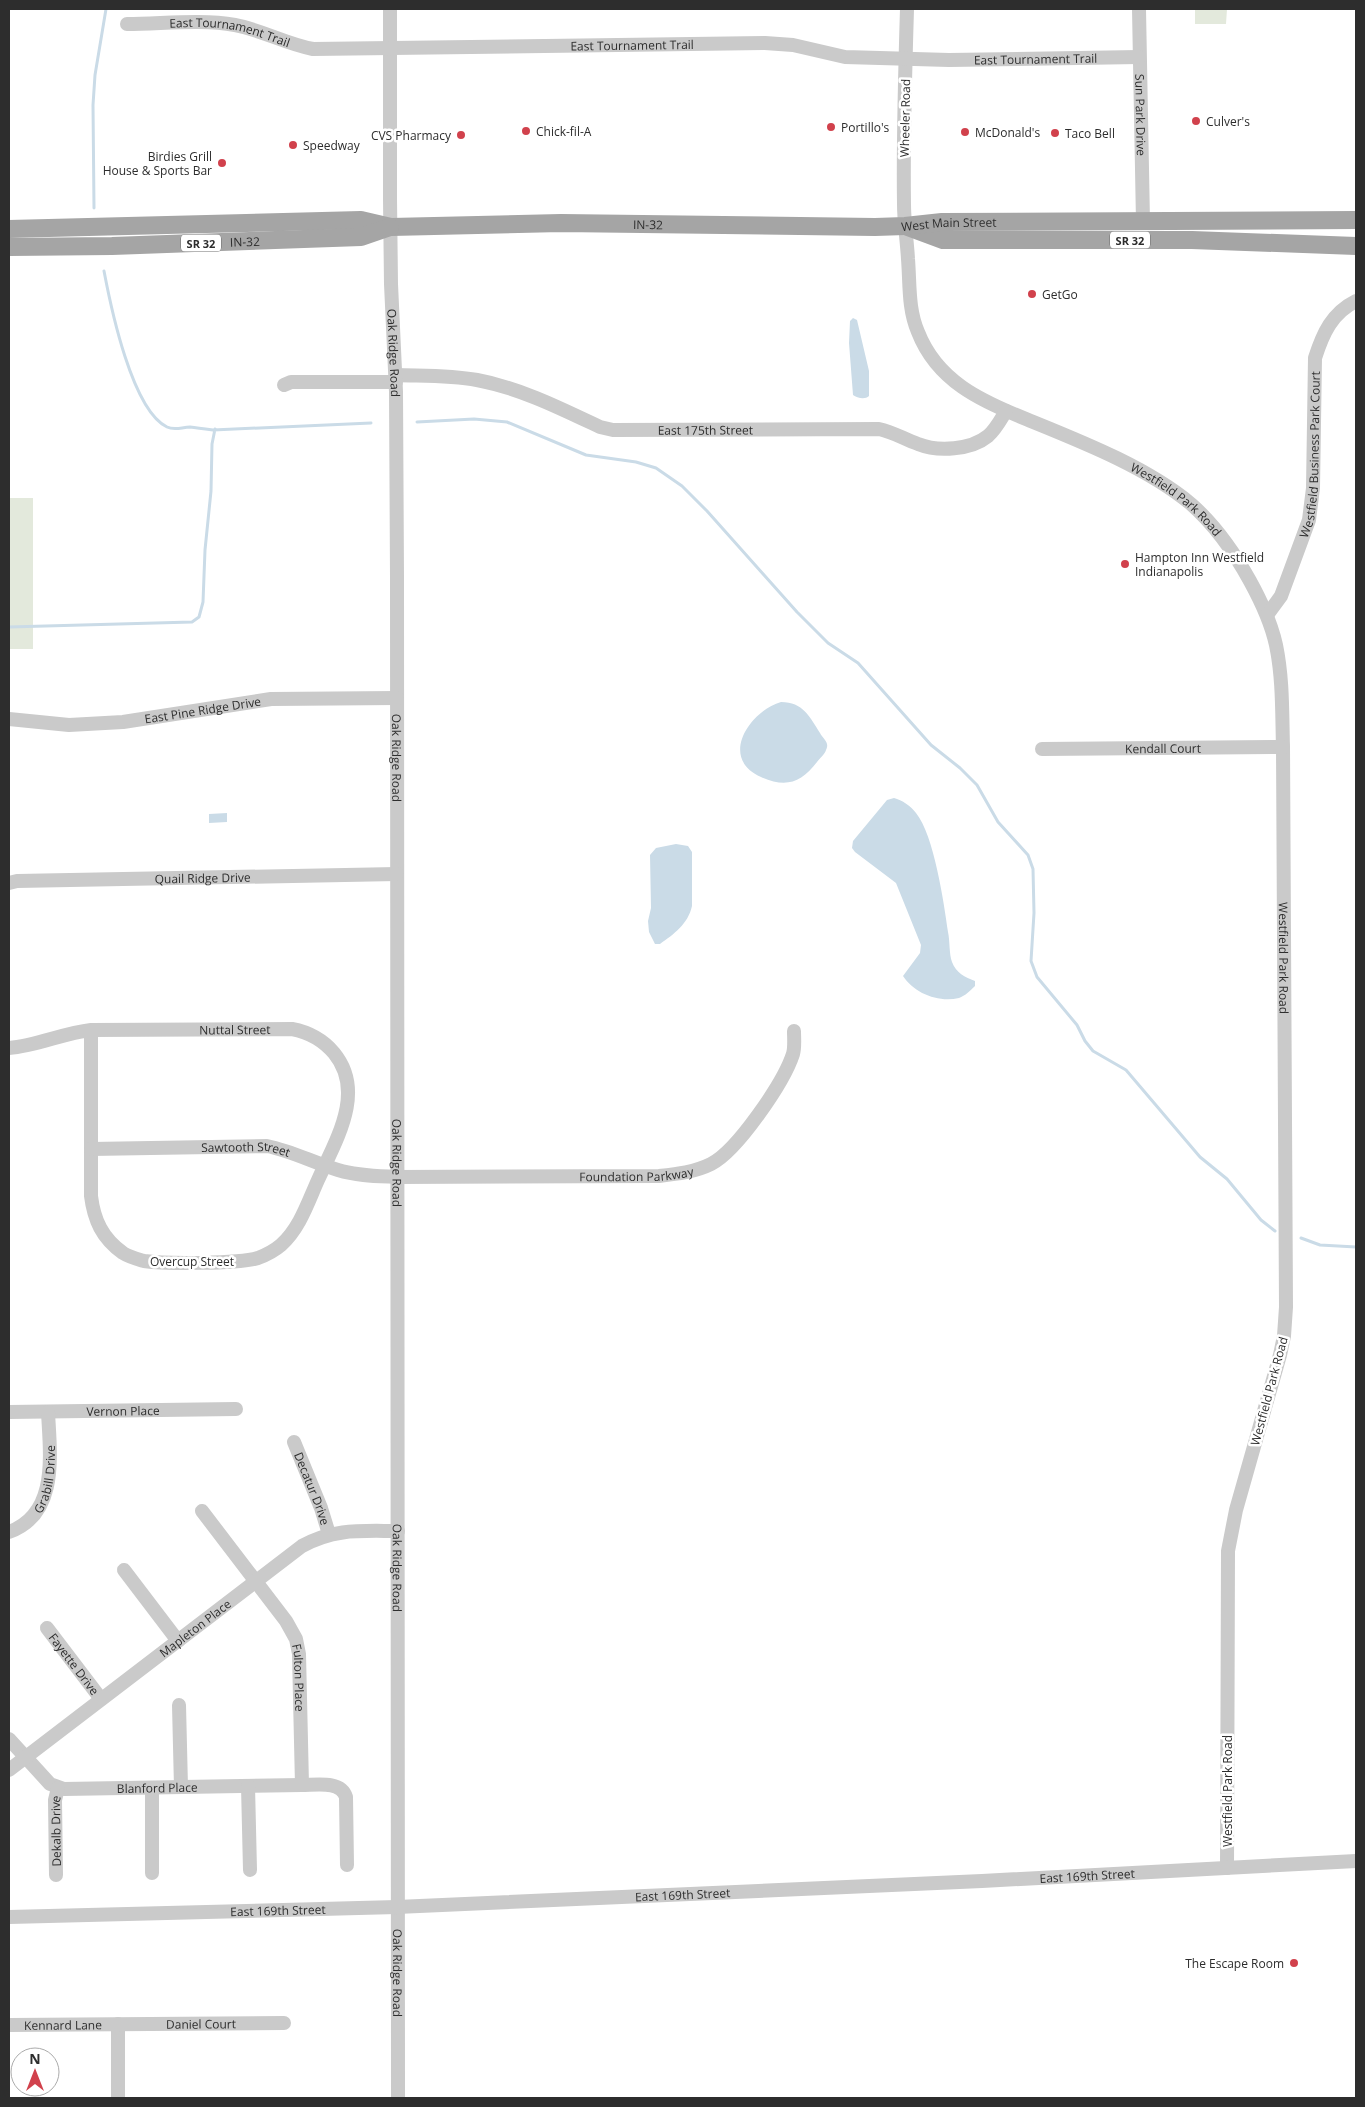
<svg xmlns="http://www.w3.org/2000/svg" width="1365" height="2107" viewBox="0 0 1365 2107" font-family="'Open Sans',sans-serif">
<rect width="100%" height="100%" fill="#fff"/>
<path fill="#e3e9dc" d="M1195,9H1227L1226,24H1195Z
M9,498H33V649H9Z"/>
<path fill="#cadbe7" d="M853,318L857,320L869,371V396C865,400 857,398 853,395L849,343L850,321Z
M781,702C803,702 810,717 820,733C823,739 830,742 826,750C825,754 820,758 817,762C801,783 786,788 761,777C718,758 750,711 781,702Z
M894,798C902,800 911,806 916,813C934,835 944,903 948,932C950,941 949,954 952,962C956,973 965,977 975,981V986C971,990 965,996 959,998C938,1003 914,993 903,976L920,953L921,945L896,883L855,852L852,848L853,841L887,800Z
M227,813V822L209,823V814Z
M676,844L688,846L692,852V906C688,924 674,934 660,944H655L649,932L648,921L651,908L650,855L656,848Z"/>
<g fill="none" stroke-linecap="round" stroke-linejoin="round">
<path stroke="#cadbe7" stroke-width="3" d="M94,208L93,105L95,75L106,9
M104,271C111,308 132,410 167,427C175,431 182,427 190,427C197,428 205,429 213,430L371,423
M417,422L474,419L507,422L586,455L636,462L656,468L682,486L707,511L797,612L828,643L858,663L931,745L960,768L977,785L998,822L1028,855L1033,869L1034,913L1031,961L1037,977L1077,1025L1085,1041L1093,1051L1126,1070L1200,1157L1227,1179L1261,1220L1275,1231
M9,627L192,622L199,617L203,602L205,550L211,491L212,444L215,429
M1301,1238L1320,1245L1356,1247"/>
<g stroke="#cacaca" stroke-width="14">
<path id="s1" d="M390,9V199L391,284L396,392L397,576L398,2098"/>
<path id="s2" d="M907,9C905,74 903,139 904,204C904,222 907,241 908,259C910,284 908,309 918,332C937,381 981,401 1026,419C1080,441 1147,467 1191,504C1216,526 1234,552 1250,581C1261,601 1271,622 1276,645C1283,679 1282,713 1283,747L1286,1307L1284,1336L1280,1355L1236,1510L1228,1551L1227,1868"/>
<path id="s3" d="M1139,9L1143,222"/>
<path id="s4" d="M127,24C162,24 201,19 235,25C262,30 286,44 313,49L765,43L793,45L845,57L949,60L1139,57"/>
<path id="s5" d="M396,375C423,376 450,375 477,380C520,388 560,408 600,427L613,430L879,429C893,432 904,439 918,444C938,452 971,450 988,436C996,429 1001,419 1006,411"/>
<path d="M284,385L291,382H396"/>
<path id="s6" d="M1267,615L1281,596L1309,520L1313,488L1315,358C1323,333 1332,313 1356,301"/>
<path id="s7" d="M9,719L69,725L123,722L271,699L397,698"/>
<path id="s8" d="M1042,749L1283,747"/>
<path id="s9" d="M9,883L17,881L397,874"/>
<path id="s10" d="M9,1048C37,1046 63,1033 91,1030L292,1029C308,1032 323,1040 334,1053C366,1092 336,1140 318,1180C308,1202 300,1228 281,1245C274,1251 266,1255 258,1258C238,1264 165,1264 144,1261C137,1259 129,1257 123,1253C102,1238 94,1220 91,1196V1030"/>
<path id="s11" d="M91,1149L267,1146C292,1151 314,1163 338,1170C358,1176 378,1176 397,1177L659,1176C677,1174 695,1172 711,1164C737,1151 784,1082 793,1054C795,1047 794,1038 794,1031"/>
<path id="s12" d="M9,1412L236,1409"/>
<path id="s13" d="M294,1442L321,1508L329,1534"/>
<path id="s14" d="M202,1511L286,1621L296,1639L299,1654L302,1785"/>
<path id="s15" d="M9,1532C59,1514 50,1454 48,1412"/>
<path d="M124,1570L178,1641"/>
<path id="s16" d="M47,1628L101,1699"/>
<path d="M179,1705L181,1787"/>
<path id="s17" d="M9,1739L50,1784L64,1789L302,1785C315,1785 341,1780 346,1797L347,1865"/>
<path id="s18" d="M9,1770L302,1546C335,1528 361,1531 398,1531"/>
<path d="M248,1786L250,1870"/>
<path d="M152,1788V1873"/>
<path id="s19" d="M56,1875L55,1800L58,1788"/>
<path id="s20" d="M9,1917L397,1907L982,1881L1356,1861"/>
<path d="M118,2024V2098"/>
<path id="s21" d="M9,2025L284,2023"/>
</g>
<g stroke="#a5a5a5" stroke-width="18">
<path d="M908,227L943,240H1192L1356,246"/>
<path id="s22" d="M9,229L361,220L391,227L561,223L875,227L905,226L942,222L1356,220"/>
<path id="s23" d="M9,247L112,246L361,237L390,227"/>
</g>
</g>
<g fill="#d1414c" stroke="#fff" stroke-width="2">
<circle cx="1196" cy="121" r="5"/>
<circle cx="831" cy="127" r="5"/>
<circle cx="526" cy="131" r="5"/>
<circle cx="965" cy="132" r="5"/>
<circle cx="1055" cy="133" r="5"/>
<circle cx="461" cy="135" r="5"/>
<circle cx="293" cy="145" r="5"/>
<circle cx="222" cy="163" r="5"/>
<circle cx="1032" cy="294" r="5"/>
<circle cx="1125" cy="564" r="5"/>
<circle cx="1294" cy="1963" r="5"/>
</g>
<g text-anchor="middle" dominant-baseline="central" stroke-width="5" stroke-linejoin="round" paint-order="stroke">
<g fill="#fff" stroke="#6c6c6c" stroke-width="1">
<rect x="1110" y="231.5" width="40" height="17" rx="4"/>
<rect x="181" y="234.5" width="40" height="17" rx="4"/>
</g>
<g font-size="11" font-weight="bold" fill="#2d2d2d">
<text x="1130" y="240">SR 32</text>
<text x="201" y="243">SR 32</text>
</g>
<g font-size="12" fill="#2d2d2d" stroke="#fff">
<text stroke="none"><textPath href="#s4" startOffset="104">East Tournament Trail</textPath></text>
<text stroke="none"><textPath href="#s4" startOffset="509">East Tournament Trail</textPath></text>
<text stroke="none"><textPath href="#s4" startOffset="914">East Tournament Trail</textPath></text>
<text stroke="none"><textPath href="#s3" startOffset="106">Sun Park Drive</textPath></text>
<text transform="translate(905 118) rotate(-89)">Wheeler Road</text>
<text stroke="none"><textPath href="#s22" startOffset="640">IN-32</textPath></text>
<text stroke="none"><textPath href="#s22" startOffset="941">West Main Street</textPath></text>
<text stroke="none"><textPath href="#s23" startOffset="236">IN-32</textPath></text>
<text stroke="none"><textPath href="#s1" startOffset="344">Oak Ridge Road</textPath></text>
<text stroke="none"><textPath href="#s5" startOffset="319">East 175th Street</textPath></text>
<text stroke="none"><textPath href="#s6" startOffset="170">Westfield Business Park Court</textPath></text>
<text stroke="none"><textPath href="#s2" startOffset="639">Westfield Park Road</textPath></text>
<text stroke="none"><textPath href="#s7" startOffset="195">East Pine Ridge Drive</textPath></text>
<text stroke="none"><textPath href="#s8" startOffset="121">Kendall Court</textPath></text>
<text stroke="none"><textPath href="#s1" startOffset="749">Oak Ridge Road</textPath></text>
<text stroke="none"><textPath href="#s9" startOffset="194">Quail Ridge Drive</textPath></text>
<text stroke="none"><textPath href="#s2" startOffset="1134">Westfield Park Road</textPath></text>
<text stroke="none"><textPath href="#s10" startOffset="228">Nuttal Street</textPath></text>
<text stroke="none"><textPath href="#s11" startOffset="155">Sawtooth Street</textPath></text>
<text stroke="none"><textPath href="#s1" startOffset="1154">Oak Ridge Road</textPath></text>
<text stroke="none"><textPath href="#s11" startOffset="550">Foundation Parkway</textPath></text>
<text x="192" y="1261">Overcup Street</text>
<text transform="translate(1269 1391) rotate(-75)">Westfield Park Road</text>
<text stroke="none"><textPath href="#s12" startOffset="114">Vernon Place</textPath></text>
<text stroke="none"><textPath href="#s15" startOffset="69">Grabill Drive</textPath></text>
<text stroke="none"><textPath href="#s13" startOffset="50">Decatur Drive</textPath></text>
<text stroke="none"><textPath href="#s1" startOffset="1559">Oak Ridge Road</textPath></text>
<text stroke="none"><textPath href="#s18" startOffset="234">Mapleton Place</textPath></text>
<text stroke="none"><textPath href="#s16" startOffset="45">Fayette Drive</textPath></text>
<text stroke="none"><textPath href="#s14" startOffset="198">Fulton Place</textPath></text>
<text stroke="none"><textPath href="#s17" startOffset="169">Blanford Place</textPath></text>
<text transform="translate(1227 1791) rotate(-90)">Westfield Park Road</text>
<text stroke="none"><textPath href="#s19" startOffset="44">Dekalb Drive</textPath></text>
<text stroke="none"><textPath href="#s20" startOffset="1079">East 169th Street</textPath></text>
<text stroke="none"><textPath href="#s20" startOffset="674">East 169th Street</textPath></text>
<text stroke="none"><textPath href="#s20" startOffset="269">East 169th Street</textPath></text>
<text stroke="none"><textPath href="#s1" startOffset="1964">Oak Ridge Road</textPath></text>
<text stroke="none"><textPath href="#s21" startOffset="192">Daniel Court</textPath></text>
<text stroke="none"><textPath href="#s21" startOffset="54">Kennard Lane</textPath></text>
</g>
<g font-size="12" fill="#2d2d2d" stroke="#fff" text-anchor="start">
<text x="1206" y="121">Culver's</text>
<text x="841" y="127">Portillo's</text>
<text x="536" y="131">Chick-fil-A</text>
<text x="975" y="132">McDonald's</text>
<text x="1065" y="133">Taco Bell</text>
<text x="451" y="135" text-anchor="end">CVS Pharmacy</text>
<text x="303" y="145">Speedway</text>
<text x="212" y="156" text-anchor="end">Birdies Grill<tspan x="212" dy="14">House &amp; Sports Bar</tspan></text>
<text x="1042" y="294">GetGo</text>
<text x="1135" y="557">Hampton Inn Westfield<tspan x="1135" dy="14">Indianapolis</tspan></text>
<text x="1284" y="1963" text-anchor="end">The Escape Room</text>
</g>
</g>
<rect width="1365" height="2107" fill="none" stroke="#2d2d2d" stroke-width="20"/>
<g transform="translate(35 2072)"><circle r="24" fill="#ffffff" stroke="#ababab"/>
<path d="M0-4L9 19L0 12L-9 19Z" fill="#d1414c"/>
<text y="-8" font-size="14" font-weight="bold" text-anchor="middle" fill="#2d2d2d">N</text>
</g>
</svg>
